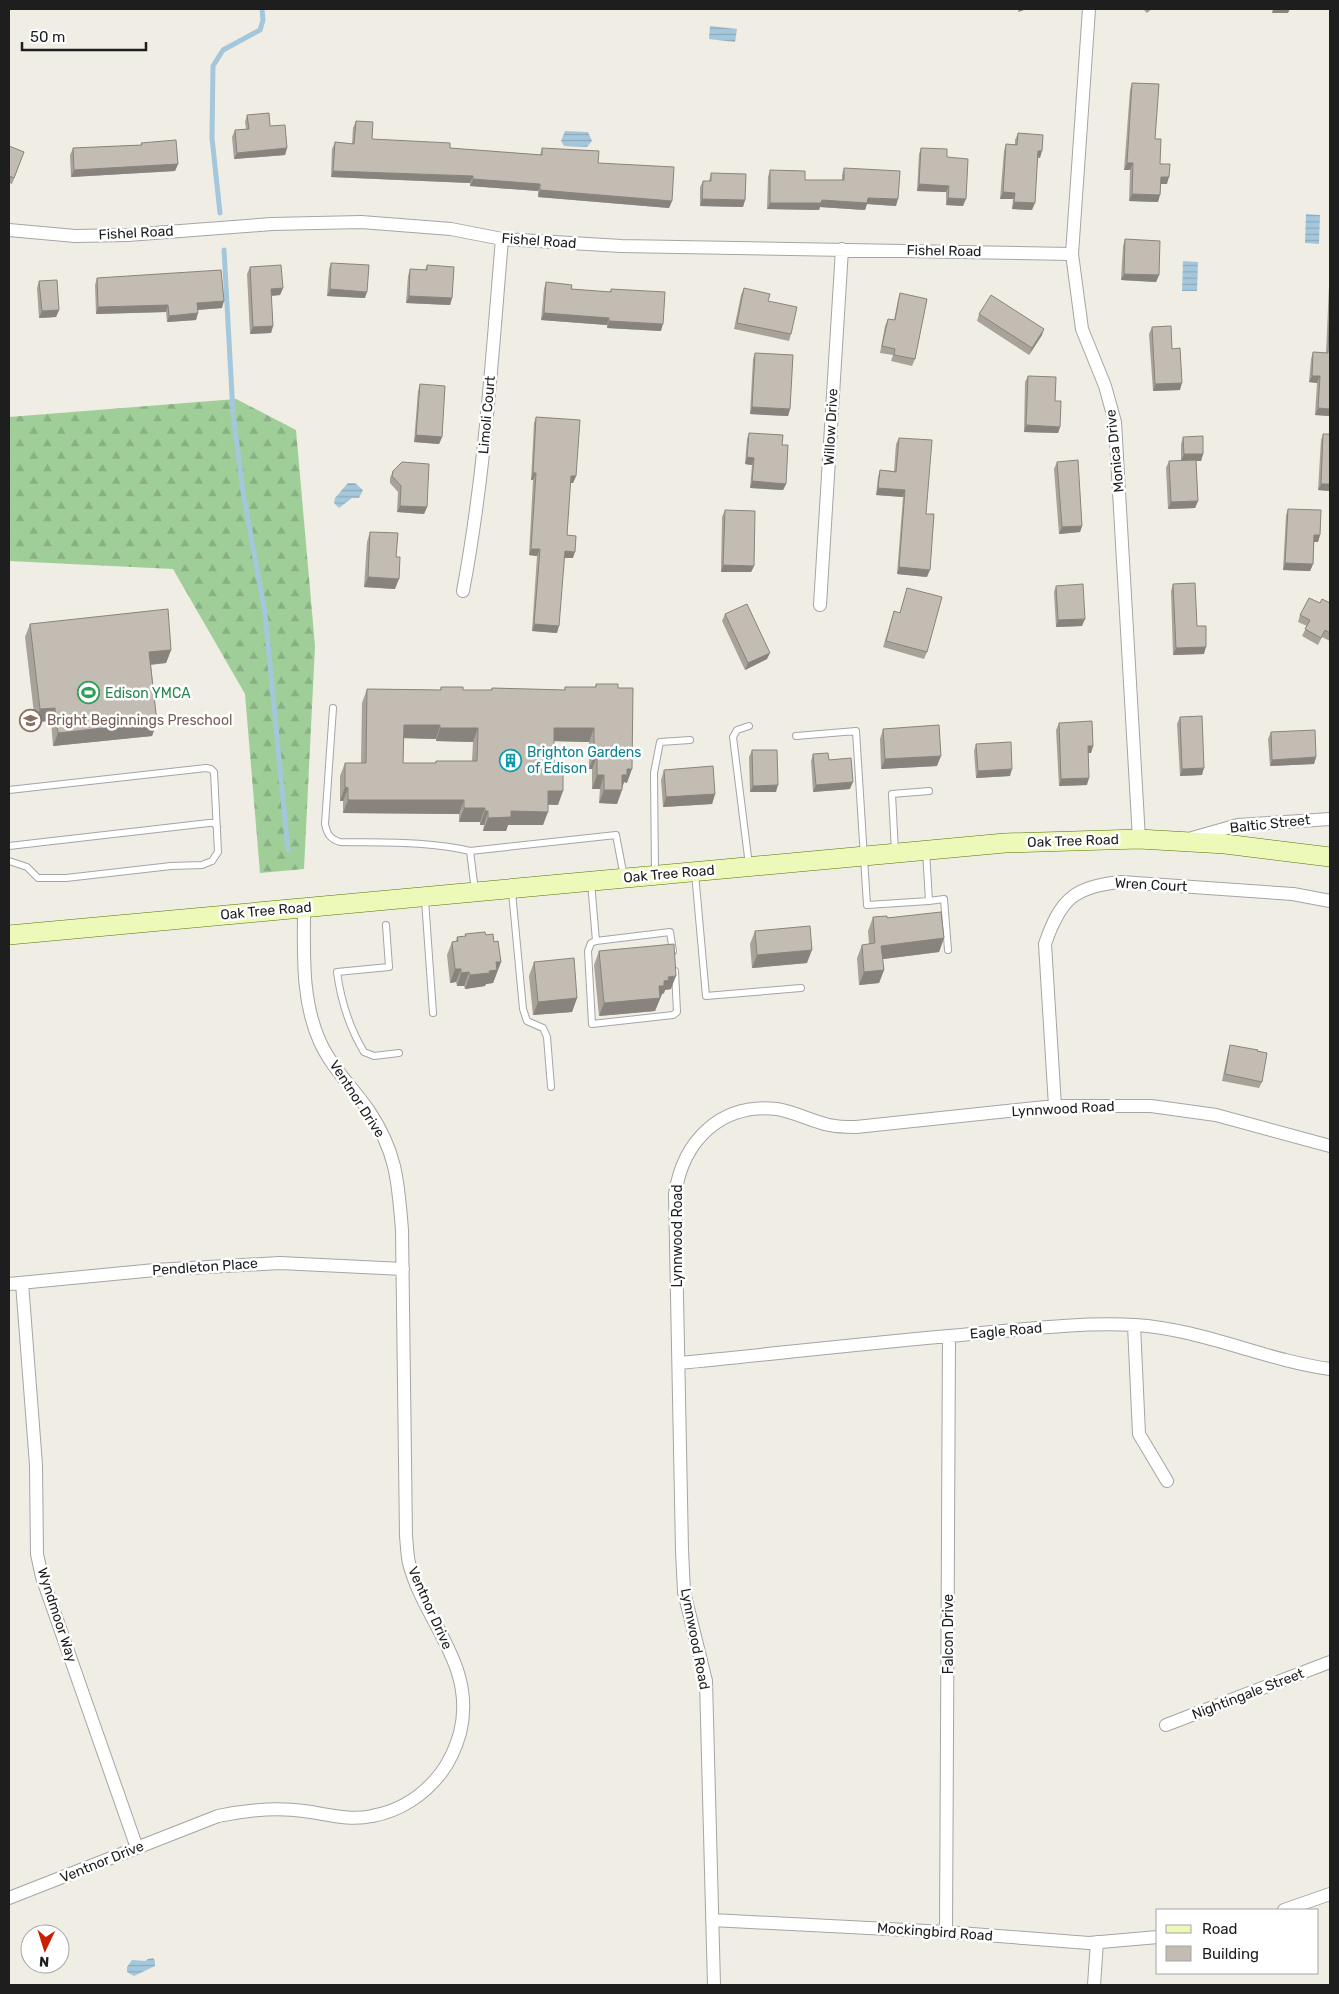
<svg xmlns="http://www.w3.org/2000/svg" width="1339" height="1994" viewBox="0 0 1339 1994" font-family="Rubik,sans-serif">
<defs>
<pattern id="forest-firs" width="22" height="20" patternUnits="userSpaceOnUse" patternTransform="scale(1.25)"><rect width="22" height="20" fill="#a0ce99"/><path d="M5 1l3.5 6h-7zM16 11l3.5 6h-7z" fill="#89b083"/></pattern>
<pattern id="water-rules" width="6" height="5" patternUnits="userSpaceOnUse" patternTransform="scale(1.25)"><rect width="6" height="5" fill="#a4c7dc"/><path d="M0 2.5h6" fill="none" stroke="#8daabc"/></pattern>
</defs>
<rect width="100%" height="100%" fill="#efede4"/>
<path fill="url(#forest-firs)" d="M236,399L296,430L315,646L304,869L260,873L245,694L173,569L9,561V417Z"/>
<path fill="url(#water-rules)" d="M710,26L737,29L735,42L709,39Z
M565,131L588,132L592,141L587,147L564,146L561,141Z
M1306,214L1320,215L1319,244L1305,243Z
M1183,261L1198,262L1197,291H1182Z
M348,483H355L363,490L359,498H352L339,508L334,503L335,498Z
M148,1959L153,1958L155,1961V1966L134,1976L127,1972V1967L132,1960L145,1961Z"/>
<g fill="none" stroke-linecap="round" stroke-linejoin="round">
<path stroke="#a4c7dc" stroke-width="5" d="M220,213L212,138L213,66L223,50L260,30L263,20L262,9
M224,250L233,413L243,492L265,613L288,850"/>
<defs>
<path id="service" d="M333,708L325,824C327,834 330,839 340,842C384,843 428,841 470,851
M796,736L856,731L867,905L929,901L926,851
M9,790L206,768L211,769L214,772L218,852L212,861L202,865L171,866L66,878H38L27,867L9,861
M9,846L209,823H214L217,827
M895,852L892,794L929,791
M749,865L733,737L737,730L749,726
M695,873L706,996L801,988
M655,874L654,773L660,742L690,740
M591,882L596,941L670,932L673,951
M475,891L470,851L616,835L624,877
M512,892L523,1009L527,1021L543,1028L547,1037L551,1087
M425,900L433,1013
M929,901L944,899L948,950
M386,925L389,967L337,972C341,1002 349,1027 364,1052L374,1056L399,1053
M596,941L591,943L588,951L592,1024L673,1015L677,1012L675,971"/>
<path id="minor" d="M1089,9L1072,254L1082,329L1105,386L1115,422L1139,839
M9,230L75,236L128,235L272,224L361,222L451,229L502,239L621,246L1072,254
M463,591C485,474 492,357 502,239
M820,605L842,249
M1192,838L1238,825L1330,819
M1055,1106L1045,944C1060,900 1074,886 1121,882L1293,894L1330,901
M22,1283L36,1465L37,1554L42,1577L137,1848
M9,1284L155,1270L280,1263L403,1269
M1134,1325L1139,1434L1167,1481
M679,1363C773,1354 867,1343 961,1335C1019,1330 1077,1322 1135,1325C1202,1329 1264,1360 1330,1369
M1166,1725L1330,1662
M9,1898L218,1816C247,1810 275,1807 304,1811C327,1814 349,1821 372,1816C400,1811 424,1795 441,1773C450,1761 456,1747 460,1733C477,1665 424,1622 409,1563C407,1554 407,1545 406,1536L402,1230C398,1182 397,1153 369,1111C353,1088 332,1068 320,1042C301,1000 304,952 304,907
M1284,1910L1330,1894
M712,1920L946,1932L1089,1943L1158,1937
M946,1932L949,1336
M714,1985L706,1681L684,1592L682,1550L675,1194C683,1141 720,1103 777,1109C795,1112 811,1121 829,1125C838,1127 847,1127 856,1127L1055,1106H1151L1216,1115L1330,1146
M1094,1985L1097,1942"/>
<path id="secondary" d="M9,935L1005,843L1139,839L1225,844L1330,857"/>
</defs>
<use href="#service" stroke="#a5a5a5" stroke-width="8"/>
<use href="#minor" stroke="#a5a5a5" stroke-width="14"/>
<use href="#secondary" stroke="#577406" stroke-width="20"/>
<use href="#service" stroke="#fff" stroke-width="6"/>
<use href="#minor" stroke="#fff" stroke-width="12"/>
<use href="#secondary" stroke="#ecf9b8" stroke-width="19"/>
</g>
<path fill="#a8a29a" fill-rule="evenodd" d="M1143,9H1152L1147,13Z
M1132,83L1167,184H1160L1158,202L1129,201L1130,170H1124L1130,90Z
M247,115L287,148L285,155L234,159L232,137L235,130L246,129L245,122Z
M356,121L372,139L450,148L540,155L542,148L598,163L672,201L669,208L538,197V191L470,186V183L331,177L332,149L335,142L352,144L353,128Z
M1018,133L1040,158L1038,157L1032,210L1012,209L1013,199H1000L1004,151L1006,144H1015V140Z
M141,143L178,164L175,171L71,177L70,155L73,148L141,145Z
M9,146L24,152L12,184L9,183Z
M921,148L947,157L963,206L946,205V192L917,191L919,154Z
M844,168L896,206L867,204L865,210L820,207L819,210L767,209L768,177L770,170L805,180H842V175Z
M711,173L745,200L743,207L700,206V187L703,181H709Z
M1125,239L1159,275L1156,282L1121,280L1123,246Z
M331,263L365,298L327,296L329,269Z
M427,265L452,298L450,305L406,303L408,276L410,269L425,270Z
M250,267L283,288L280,295L271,296L273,326L271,333L250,334L247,274Z
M97,278L222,308L198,310L196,320L167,322L166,312L96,314L95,285Z
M39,281L59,310L56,317L39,318L37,288Z
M546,282L571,289L610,292L611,289L661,331L607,328V325L541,320L544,289Z
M1330,284V416L1315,415L1317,383L1309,382L1311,359L1313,352L1326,353L1329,286Z
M744,288L768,301L791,334L789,341L734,329L741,295Z
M900,293L915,359L912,366L891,361L893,355L880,353L885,326L888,319L894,320L898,300Z
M979,314L1042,335L1029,355L977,321Z
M1152,327L1172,349L1180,390L1153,391L1149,334Z
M755,353L790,409L788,416L750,414L753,359Z
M1028,376L1055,401L1060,427L1058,433L1024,432L1025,382Z
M420,384L442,437L439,444L414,442L418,391Z
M536,417L576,476L573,483H570L567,535L573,558H564L557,633L532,631L537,556L529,555L533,480H531L534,423Z
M749,433L782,445L786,484L783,490L750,488L752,465L745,464L747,439Z
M1323,434L1330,491L1318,490L1321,440Z
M1183,437L1203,454L1201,461H1196L1198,501L1195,508L1168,509L1166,468L1169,461H1181V444Z
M899,438L926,514L927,577L897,574L903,497L876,495L878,477L880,470L894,471L896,444Z
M1057,462L1082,526L1080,532L1059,534L1054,469Z
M393,471L427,507L424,514L397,512L398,492L390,483V478Z
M1288,509L1320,535L1318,542H1314L1313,564L1310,571L1283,570L1286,515Z
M725,510L754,566L751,572H721L722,517Z
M370,532L396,557L395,589L364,587L367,542Z
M1173,584L1197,626L1204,654L1173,655L1171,591Z
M1056,586L1082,626L1056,627L1054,592Z
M907,588L927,652L924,659L883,647L894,611L900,613Z
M1320,603H1330V641L1322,637L1318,645L1302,636L1307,626L1298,622L1300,615Z
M725,614L767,659L745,670L722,621Z
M30,624L171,650L166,663L151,665L157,722L152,736L53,746L51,721L35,722L25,637Z
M596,684L627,783L624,782L617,804L599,803L600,789H592V769H589V742L554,741V772L558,805H548L543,825H508L506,831H483L484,825H480V822H459V814L343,813V801H340V776L345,763H361L362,703L367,689L440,690L441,687L463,690H491L492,688L564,690L565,687H595ZM404,738L436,739V741L473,742L472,761H436L435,763H403Z
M1180,717L1202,775L1180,776L1177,724Z
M1059,723L1093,746L1091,753H1088L1087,785L1059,786L1056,730Z
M883,729L937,766L881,769L880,739Z
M1271,732L1316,757L1314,764L1270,766L1268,739Z
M976,744L1010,776L976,778L974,751Z
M752,750L776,792H750L749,757Z
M813,754L829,760L850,789L813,792L811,761Z
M664,770L715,794L712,804L663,807L661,780Z
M873,917L887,918L944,938L939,952L882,959L884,970L879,983L859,985L857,958L862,945L869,944L868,931Z
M755,931L807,963L752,968L750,944Z
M465,934L486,935L494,942L501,962L493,983L486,984L485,986L465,989L464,986H457L456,982L450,983L447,955L452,942L456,941L457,937H465Z
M599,951L671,989L665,990L664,993L662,994L655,1011L599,1016L594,965Z
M534,962L577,998L572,1012L533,1015L529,976Z
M1230,1045L1262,1082L1259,1088L1222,1081L1228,1052Z"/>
<path fill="#88847d" d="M1019,9H1027L1018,12Z
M1273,9H1290L1288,13H1272Z
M287,148L285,155L234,159L237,153Z
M1038,151H1042L1040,158L1036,157Z
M1127,163H1133L1130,170H1124Z
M178,164L175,171L71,177L74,170Z
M333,171L473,176L470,183L331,177Z
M1161,177H1169L1167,184H1158Z
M473,179L540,184L538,191L470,186Z
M919,184L949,186L946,192L917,191Z
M540,190L672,201L669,208L538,197Z
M1003,192L1015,193L1013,199H1000Z
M1132,194L1160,195L1158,202L1129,201Z
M868,198L898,199L896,206L867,204L865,210L820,207L819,210L767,209L770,203Z
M948,198L966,199L963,206L946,205Z
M702,199L745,200L743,207L700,206Z
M1014,202L1035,203L1032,210L1012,209Z
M1124,274L1159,275L1156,282L1121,280Z
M283,288L280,295L269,296L271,289Z
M330,289L367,292L365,298L327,296Z
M409,296L452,298L450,305L406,303Z
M224,301L222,308L195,310L197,303Z
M168,305L166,312L96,314L98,307Z
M59,310L56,317L39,318L42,311Z
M198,313L196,320L167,322L169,316Z
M544,313L609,318L607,325L541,320Z
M609,321L663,324L661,331L607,328Z
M273,326L271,333L250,334L253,327Z
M1044,329L1042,335L1029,355L1032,348Z
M1312,376H1320L1317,383L1309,382Z
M1182,383L1180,390L1153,391L1155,384Z
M752,407L790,409L788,416L750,414Z
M1318,408L1330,409V416L1315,415Z
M1026,425L1060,427L1058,433L1024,432Z
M416,435L442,437L439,444L414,442Z
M1184,454H1203L1201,461H1181Z
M747,457L754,458L752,465L745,464Z
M533,473H536L533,480H531Z
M571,476H576L573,483H568Z
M752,481L786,484L783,490L750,488Z
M1321,484H1330V491L1318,490Z
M878,488L905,490L903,497L876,495Z
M1198,501L1195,508L1168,509L1171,502Z
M400,506L427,507L424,514L397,512Z
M1082,526L1080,532L1059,534L1062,527Z
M1314,535H1320L1318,542H1312Z
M531,549H540L537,556L529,555Z
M565,551L575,552L573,558H562Z
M1285,563L1313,564L1310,571L1283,570Z
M723,565L754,566L751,572H721Z
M899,567L930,570L927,577L897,574Z
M368,577L399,579L395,589L364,587Z
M1085,619L1082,626L1056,627L1058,620Z
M534,624L559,626L557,633L532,631Z
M1206,647L1204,654L1173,655L1176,648Z
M171,650L166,663L144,665L149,652Z
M770,653L767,659L745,670L748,663Z
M55,708L51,721L35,722L40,709Z
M157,722L152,736L53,746L58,733Z
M404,725H440L436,739L399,738Z
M440,728H478L473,742L436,741Z
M554,728H594L589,742L549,741Z
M1088,746H1093L1091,753H1085Z
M594,756H597L592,769H589Z
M941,756L937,766L881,769L885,759Z
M1316,757L1314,764L1270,766L1272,760Z
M1204,768L1202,775L1180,776L1182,769Z
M627,769H632L627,783L624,782L622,788L617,789L622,775Z
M1012,769L1010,776L976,778L978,771Z
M597,775H604L600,789H592Z
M1089,778L1087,785L1059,786L1061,779Z
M853,782L850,789L813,792L816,785Z
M778,785L776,792H750L753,786Z
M345,787L348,788L343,801H340Z
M604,790H622L617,804L599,803Z
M548,791H563L558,805L543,804Z
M715,794L712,804L663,807L666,797Z
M348,800H464L459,814L343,813Z
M464,808H485L480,822H459Z
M485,811H488L484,825H480Z
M511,811L548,812L543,825H508L506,831H483L488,818Z
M944,938L939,952L876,960L881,946Z
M812,950L807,963L752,968L757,955Z
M496,962H501L493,983L486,984L485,986L465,989L470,975L489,971Z
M455,969H461L456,982L450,983Z
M884,970L879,983L859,985L864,972Z
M469,972L464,986H457L461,973Z
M676,976L671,989L665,990L664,993L662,994L655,1011L599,1016L604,1003L659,986L668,977Z
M577,998L572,1012L533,1015L538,1002Z"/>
<path fill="#c3bcb3" stroke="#88847d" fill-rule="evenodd" d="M1132,83L1159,84L1155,139H1161L1160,164H1170L1169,177H1161L1160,195L1132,194L1133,163H1127Z
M269,113L270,126L285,125L287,148L237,153L235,130L249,129L247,115Z
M356,121L373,122L372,139L450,143V148L542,155V148L599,151L598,163L674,167L672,201L540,190V184L473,179V176L333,171L335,142L354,144Z
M1018,133L1043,135L1042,151H1038L1035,203L1014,202L1015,193L1003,192L1006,144L1017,145Z
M176,140L178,164L74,170L73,148L142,145L141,143Z
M9,146L24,152L14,178L9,176Z
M921,148L947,149V157L968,159L966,199L948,198L949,186L919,184Z
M844,168L900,171L898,199L868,198L867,203L822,200L821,203H770V170L805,171V180H844Z
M711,173L746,174L745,200L702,199L703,181H711Z
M1125,239L1160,241L1159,275L1124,274Z
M331,263L369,265L367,292L330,289Z
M281,265L283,288L271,289L273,326L253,327L250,267Z
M427,265L454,267L452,298L409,296L410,269L427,270Z
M221,270L224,301L197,303L198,313L169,316L168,305L98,307L97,278Z
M57,280L59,310L42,311L39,281Z
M546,282L572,285L571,289L611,292V289L665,292L663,324L609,321V318L544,313Z
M744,288L770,294L768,301L797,307L791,334L737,323Z
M900,293L927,299L915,359L894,355L895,349L882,346L888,319L895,320Z
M991,295L1044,329L1032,348L979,314Z
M1330,307V409L1318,408L1320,376H1312L1313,352L1328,353Z
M1171,326L1172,349L1180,348L1182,383L1155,384L1152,327Z
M755,353L793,355L790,409L752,407Z
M1028,376L1056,377L1055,401H1061L1060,427L1026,425Z
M420,384L445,386L442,437L416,435Z
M536,417L580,420L576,476H571L567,535L576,536L575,552L565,551L559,626L534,624L540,549H531L536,473H533Z
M749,433L783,435L782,445H788L786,484L752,481L754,458L747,457Z
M1323,434H1330V484H1321Z
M1203,436V454H1184L1183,437Z
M899,438L932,440L926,514H934L930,570L899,567L905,490L878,488L880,470L896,472Z
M1078,460L1082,526L1062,527L1057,462Z
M1196,460L1198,501L1171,502L1169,461Z
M402,462L429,464L427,507L400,506L401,486L392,476L393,471Z
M1288,509L1321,510L1320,535H1314L1313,564L1285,563Z
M725,510L755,511L754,566L723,565Z
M370,532L398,533L396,557H400L399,579L368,577Z
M1195,583L1197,626H1206V647L1176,648L1173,584Z
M1083,584L1085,619L1058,620L1056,586Z
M907,588L942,597L927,652L886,641L894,611L900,613Z
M1309,598L1320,603L1322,599L1330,603V633L1325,630L1321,638L1305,629L1310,620L1300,615Z
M747,604L770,653L748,663L725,614Z
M168,609L171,650L149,652L157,722L58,733L55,708L40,709L30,624Z
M596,684H618V688H633L632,769H627V775H622V790H604V775H597V756H594V728H554V772H563V791H548V812L511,811V817L488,818V811H485V808H464V800H348V788L345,787V763H366L367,689L441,690V687H463V690H492V688L565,690V687H596ZM404,725H440V728H478L477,761H436V763H403Z
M1202,716L1204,768L1182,769L1180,717Z
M1092,721L1093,746H1088L1089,778L1061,779L1059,723Z
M939,725L941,756L885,759L883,729Z
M1315,730L1316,757L1272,760L1271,732Z
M1011,742L1012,769L978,771L976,744Z
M752,750H777L778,785L753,786Z
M828,753L829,760L851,758L853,782L816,785L813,754Z
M713,766L715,794L666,797L664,770Z
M941,912L944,938L881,946L884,970L864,972L862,945L875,943L873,917L887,916V918Z
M810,926L812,950L757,955L755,931Z
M485,932L486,935L493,934L494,942L498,941L501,962H496L497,970L489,971L490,973L470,975L469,972L461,973V969H455L452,942L458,941L457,937L466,936L465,934Z
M674,944L676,976L668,977L669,980L664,981V986H659L660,998L604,1003L599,951Z
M574,958L577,998L538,1002L534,962Z
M1230,1045L1258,1050L1257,1051L1267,1053L1262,1082L1225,1074Z"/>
<defs>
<symbol id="stadium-ring" viewBox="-11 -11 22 22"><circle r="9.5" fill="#fff" stroke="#2e9e5b" stroke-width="1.5"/><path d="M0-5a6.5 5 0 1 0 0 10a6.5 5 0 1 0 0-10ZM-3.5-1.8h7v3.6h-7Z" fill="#2e9e5b"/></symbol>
<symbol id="school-ring" viewBox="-11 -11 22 22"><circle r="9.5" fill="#fff" stroke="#8d6e63" stroke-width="1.5"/><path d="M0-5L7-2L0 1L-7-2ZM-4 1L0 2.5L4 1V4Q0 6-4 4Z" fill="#8d6e63"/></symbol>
<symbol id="building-ring" viewBox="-11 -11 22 22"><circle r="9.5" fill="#fff" stroke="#0f9aa8" stroke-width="1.5"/><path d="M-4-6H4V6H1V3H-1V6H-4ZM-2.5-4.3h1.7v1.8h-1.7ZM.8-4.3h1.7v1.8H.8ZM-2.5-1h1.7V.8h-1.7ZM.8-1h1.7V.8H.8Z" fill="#0f9aa8"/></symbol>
</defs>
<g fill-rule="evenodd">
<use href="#stadium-ring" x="76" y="680" width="25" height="25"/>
<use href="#school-ring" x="18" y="708" width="25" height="25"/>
<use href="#building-ring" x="498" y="748" width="25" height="25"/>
</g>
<g text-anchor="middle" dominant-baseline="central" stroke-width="5" stroke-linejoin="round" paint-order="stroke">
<g font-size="14" fill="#1e1e1e" stroke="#fff">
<text transform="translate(136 233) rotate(-3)">Fishel Road</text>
<text transform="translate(539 241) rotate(4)">Fishel Road</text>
<text transform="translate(944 251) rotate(1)">Fishel Road</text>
<text transform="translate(487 415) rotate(-85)">Limoli Court</text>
<text transform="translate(831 427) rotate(-87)">Willow Drive</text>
<text transform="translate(1115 451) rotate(-96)">Monica Drive</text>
<text transform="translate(1270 824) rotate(-6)">Baltic Street</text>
<text transform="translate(1073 841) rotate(-2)">Oak Tree Road</text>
<text transform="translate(669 874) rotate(-5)">Oak Tree Road</text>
<text transform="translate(1151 885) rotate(3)">Wren Court</text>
<text transform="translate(266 911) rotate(-5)">Oak Tree Road</text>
<text transform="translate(357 1099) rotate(57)">Ventnor Drive</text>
<text transform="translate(1063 1109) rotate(-3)">Lynnwood Road</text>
<text transform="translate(677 1236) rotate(-90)">Lynnwood Road</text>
<text transform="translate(205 1267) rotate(-4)">Pendleton Place</text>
<text transform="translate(1006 1331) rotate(-5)">Eagle Road</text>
<text transform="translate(430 1608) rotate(66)">Ventnor Drive</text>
<text transform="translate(57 1615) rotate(72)">Wyndmoor Way</text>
<text transform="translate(948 1634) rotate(-90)">Falcon Drive</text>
<text transform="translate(695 1639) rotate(79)">Lynnwood Road</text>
<text transform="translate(1248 1694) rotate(-21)">Nightingale Street</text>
<text transform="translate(102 1862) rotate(-22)">Ventnor Drive</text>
<text transform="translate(935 1932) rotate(4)">Mockingbird Road</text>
</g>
<g font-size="14" fill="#27864d" stroke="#fff" text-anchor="start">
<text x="105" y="693">Edison YMCA</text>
</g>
<g font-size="14" fill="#785e54" stroke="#fff" text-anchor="start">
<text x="47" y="720">Bright Beginnings Preschool</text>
</g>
<g font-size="14" fill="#0d838f" stroke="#fff" text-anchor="start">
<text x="527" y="752">Brighton Gardens<tspan x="527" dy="16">of Edison</tspan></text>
</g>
</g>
<rect width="1339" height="1994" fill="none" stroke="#1e1e1e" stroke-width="20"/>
<rect x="1156" y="1909" width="162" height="65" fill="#ffffff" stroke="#a5a5a5"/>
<rect x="1166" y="1925" width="25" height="8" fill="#ecf9b8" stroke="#a5a5a5"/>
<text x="1202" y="1934" font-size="15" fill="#1e1e1e">Road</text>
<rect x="1166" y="1946" width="25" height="15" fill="#c3bcb3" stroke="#a5a5a5"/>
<text x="1202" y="1959" font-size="15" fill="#1e1e1e">Building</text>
<g transform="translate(45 1949) rotate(184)"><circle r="24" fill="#ffffff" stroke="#a5a5a5"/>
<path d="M0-4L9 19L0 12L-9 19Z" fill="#ca2002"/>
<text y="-8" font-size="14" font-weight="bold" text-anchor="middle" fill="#1e1e1e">N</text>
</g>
<path d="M22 42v8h124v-8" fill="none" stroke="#1e1e1e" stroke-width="2.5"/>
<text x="30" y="42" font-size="15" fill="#1e1e1e" stroke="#ffffff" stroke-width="4" paint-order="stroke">50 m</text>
</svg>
